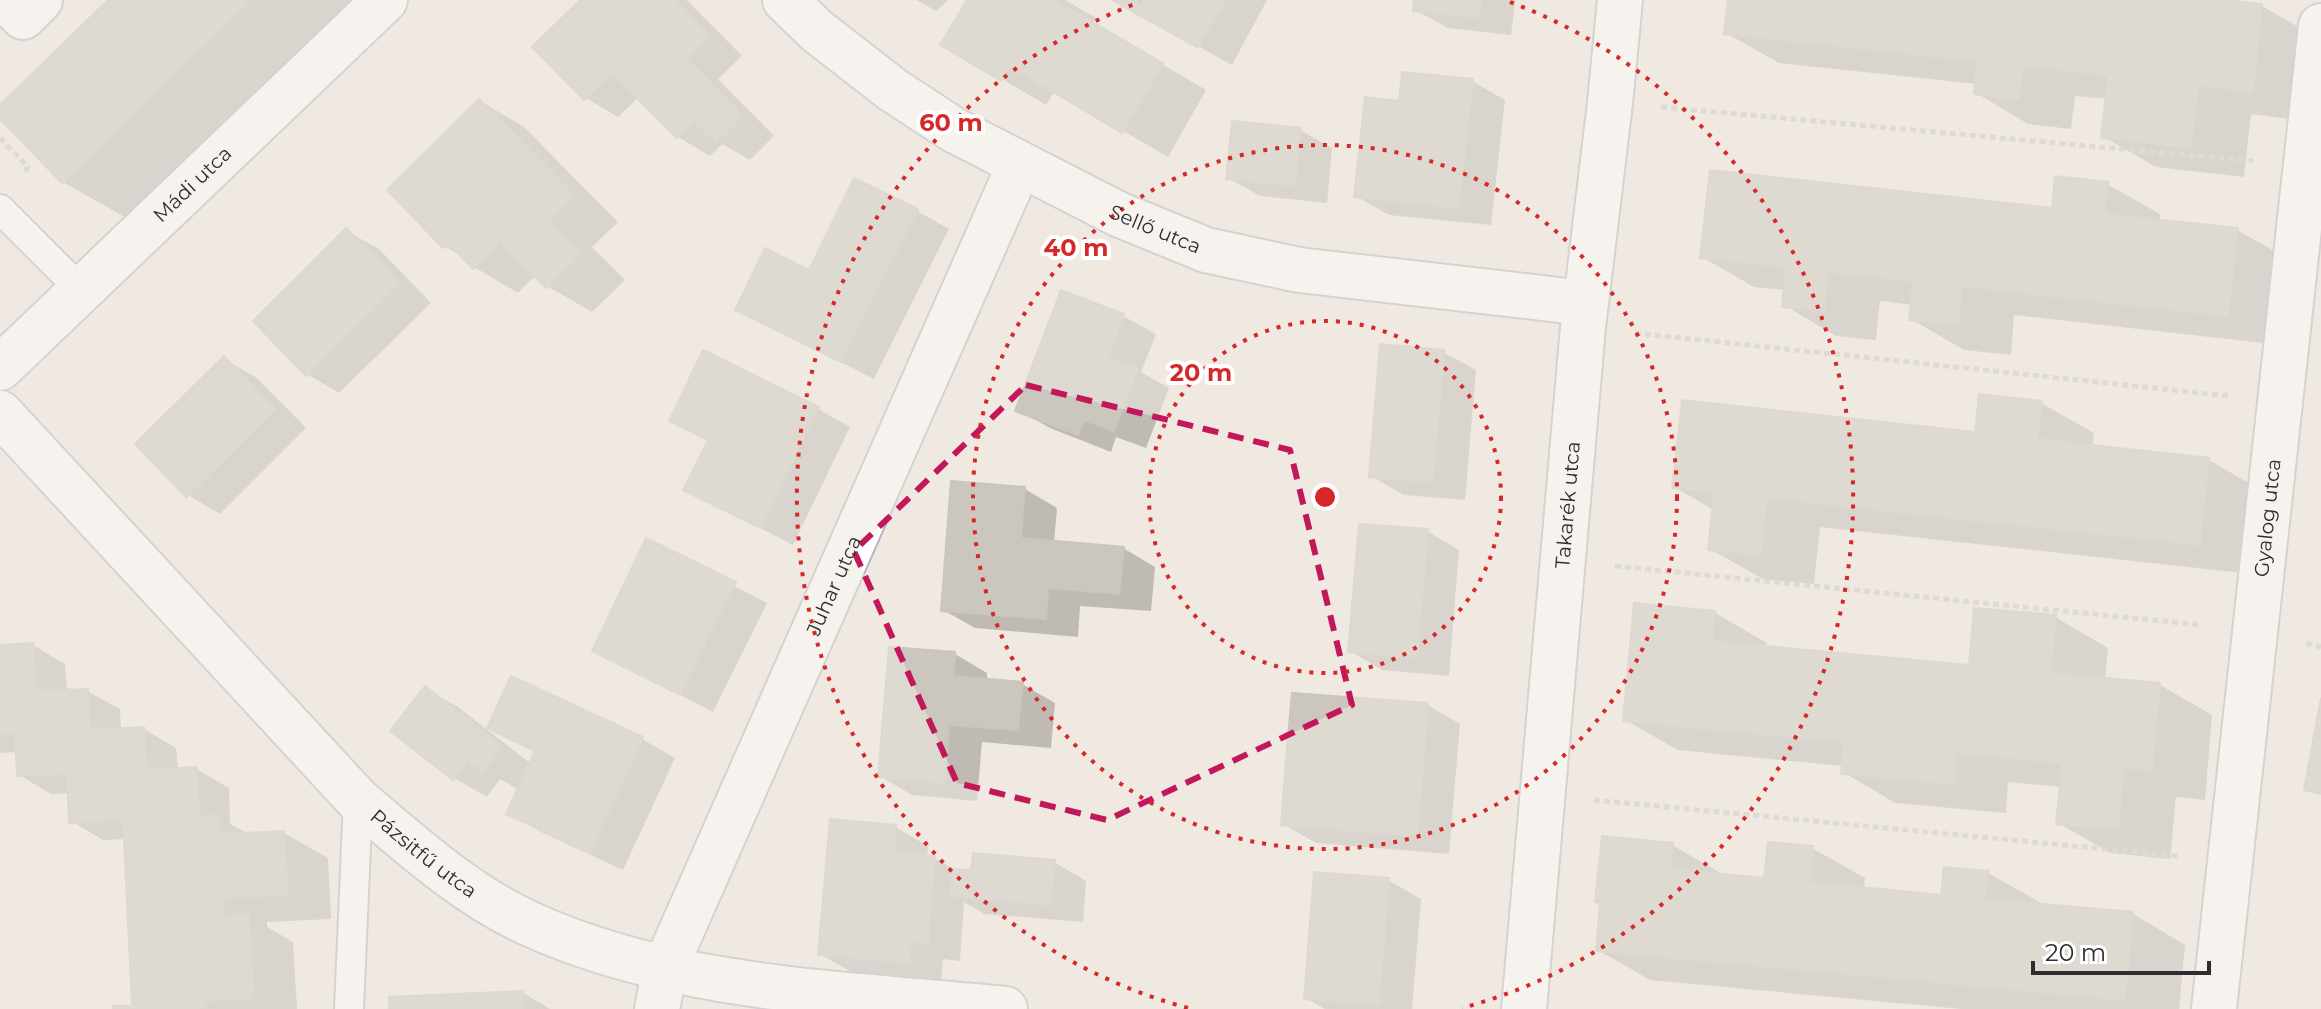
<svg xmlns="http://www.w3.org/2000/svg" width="2321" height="1009" viewBox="0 0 2321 1009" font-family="Montserrat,sans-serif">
<rect width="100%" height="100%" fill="#efe9e1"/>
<path fill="#0003" d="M111,0H354L128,219L63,182L0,117V107Z
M583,0H687L742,56L718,79L774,136L750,160L722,144L710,156L678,137L639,97L618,117L586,98Z
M916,0H948L936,11Z
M969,0H1065L1096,18L1093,24L1206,90L1168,157L1055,91L1046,105L943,44Z
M1115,0H1267L1232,65Z
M1416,0H1515L1511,35L1448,28L1415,10Z
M1730,0H2207L2262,6L2314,36L2305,121L2251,114L2244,177L2156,167L2104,137L2108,99L2075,96L2071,129L2028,124L1976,93L1977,84L1779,63L1726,33Z
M1472,81L1505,100L1491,225L1389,215L1356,196L1401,103Z
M480,101L524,127L618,222L592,247L625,280L592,312L547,286L536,275L518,293L474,267L465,258L444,246Z
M1300,130L1332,148L1327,203L1260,196L1228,178Z
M2107,184L2160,214L2159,222L2237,230L2290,260L2281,345L2014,315L2011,355L1964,350L1911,319L1913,305L1880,301L1876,340L1836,336L1784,305L1785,290L1754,287L1702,257L2054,210Z
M917,211L949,229L874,379L737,309L810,273Z
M346,231L379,249L431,303L339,393L307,374Z
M1123,316L1156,334L1141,372L1169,388L1146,448L1116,437L1111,452L1050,428L1018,410Z
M1443,352L1476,370L1465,500L1404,495L1371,476Z
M224,359L257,378L306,428L220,514L188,495Z
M2041,403L2094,433L2092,447L2209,460L2261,490L2253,574L1820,527L1814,584L1763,579L1710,549L1714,510L1674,487L1976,434Z
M818,409L850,427L793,545L686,490L710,441L671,420Z
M1025,489L1057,508L1054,543L1123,548L1155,567L1151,611L1080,606L1078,637L975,628L943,610Z
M1427,531L1459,550L1449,676L1382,670L1350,651Z
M647,541L767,603L713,712L594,650Z
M1715,613L1767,643V648L1971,667L2055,617L2108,648L2105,680L2160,685L2212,715L2205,800L2176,797L2170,859L2111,853L2058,823L2061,787L2008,782L2006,813L1895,803L1843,772V766L1678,750L1625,720Z
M33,645L65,664L67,691H87L120,709L121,730L144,729L176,748L178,770L196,769L229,788L230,824L249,834L284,833L328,858L331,919L267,922V927L293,942L297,1009H115L134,1007L126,839L103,840L71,821L70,793L51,794L19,775L18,752L0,753V647Z
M955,654L987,673V681L1022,684L1055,703L1051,748L982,742L977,801L912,795L880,776Z
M512,679L642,739L675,758L623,870L541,832L509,813L519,790L500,779L487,797L454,778L425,689L458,707L531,764L536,753L489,727Z
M1427,705L1460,724L1449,854L1316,843L1283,824Z
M895,827L928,846L927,857L934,858L957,871L973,872L1054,862L1086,881L1083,922L984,914L964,902L960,961L943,959L941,980L853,973L820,954Z
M1672,845L1724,875L1765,880L1812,848L1865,878L1864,889L1943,897L1988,873L2041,903L2040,906L2133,914L2185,945L2179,1009H1962L1650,980L1598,950Z
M1388,880L1421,899L1412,1009H1325L1306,998Z
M523,993L550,1009H391Z"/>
<path fill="#cbc7bf" stroke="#cbc5ba" stroke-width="2" d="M108,0H251L62,183L0,119V105Z
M580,0H675L680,5L584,100L532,47Z
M967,0H1054L1163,63L1122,133L1010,66L1001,81L940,45Z
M1112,0H1225L1198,48Z
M1414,0H1481L1479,18L1413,11Z
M1728,0H2225L2262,4L2253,92L2199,85L2191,148L2101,138L2108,75L2023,66L2019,100L1974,94L1977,61L1724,34Z
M680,5L710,36L643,104L612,73Z
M687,59L743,116L716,143L694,121L677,138L643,104Z
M1402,72L1473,79L1459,208L1354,197L1365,97L1399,101Z
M479,99L575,196L549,221L582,253L546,288L500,241L473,269L448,243L443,248L387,190Z
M1232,121L1301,128L1295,186L1226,179Z
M1710,170L2052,208L2055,176L2108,182L2104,214L2238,228L2228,316L1962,286L1958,326L1909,320L1913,281L1828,272L1824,311L1782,307L1786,267L1700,258Z
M854,178L918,209L871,301L809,270Z
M346,228L400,283L306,376L253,321Z
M765,248L871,301L841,362L735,310Z
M1061,290L1124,314L1108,357L1138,368L1114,431L1084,420L1078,435L1015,411Z
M1380,344L1444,350L1433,482L1369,477Z
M703,350L819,407L760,528L683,490L708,440L669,421Z
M224,356L275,409L186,497L135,444Z
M1979,394L2042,401L2037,439L2209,458L2200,545L1767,498L1761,555L1708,550L1714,492L1672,488L1682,400L1975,432Z
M951,481L1025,487L1021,538L1124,547L1119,594L1048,588L1046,619L941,611Z
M1359,524L1428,529L1417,658L1348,652Z
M646,538L736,582L680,695L592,651Z
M1634,603L1715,611L1712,641L1969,665L1974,608L2056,615L2051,673L2160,683L2152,771L2124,768L2118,830L2056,824L2062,763L1956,753L1954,784L1841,774L1844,742L1623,721Z
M33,643L36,691L0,692V645Z
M889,647L955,652L954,676L1023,682L1018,730L949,725L945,783L878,777Z
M511,676L643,737L590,853L506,814L535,751L487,728Z
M425,686L502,746L483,772L468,760L453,780L390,731Z
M88,689L90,730L0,734V692Z
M1292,693L1428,703L1423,770L1286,759Z
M2321,698V794L2304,790Z
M144,727L147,770L17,776L15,734Z
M1286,759L1423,770L1417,836L1281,825Z
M197,767L199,816L69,823L67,774Z
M219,815L220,834L284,831L288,895L223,898L224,915L249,914L254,998L132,1005L123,820Z
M830,819L896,825L894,852L935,856L928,943L911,941L909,963L818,955Z
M1602,836L1673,843L1670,869L1764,878L1768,842L1813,846L1810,882L1941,895L1944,867L1989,871L1985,899L2133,912L2125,1000L1596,951L1600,903L1595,902Z
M973,853L1055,860L1051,905L950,896L952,869L971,870Z
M1314,872L1389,878L1379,1005L1304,999Z
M523,991L524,1009H389V997Z
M206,1001V1009H113V1006Z"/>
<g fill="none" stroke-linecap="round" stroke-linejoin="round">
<defs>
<path id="service" d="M0,209L82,291
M349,1009L358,800"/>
<g id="minor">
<path d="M6,0L23,17L40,0"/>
<path id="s1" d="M785,0L817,31L893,90L954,130L1118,214L1206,250L1299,270L1585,303"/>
<path id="s2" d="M0,368L385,0"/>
<path id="s3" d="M0,413L358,800C411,845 466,895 530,924C678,991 846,993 1005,1009"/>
<path id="s4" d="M657,1009L665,968L1019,166"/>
<path id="s5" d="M1524,1009L1583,327L1610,103L1620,0"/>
<path id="s6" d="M2214,1009L2321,26"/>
</g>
</defs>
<use href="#service" stroke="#b4b7c1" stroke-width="32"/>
<use href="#minor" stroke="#b4b7c1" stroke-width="48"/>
<path stroke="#c9c9c9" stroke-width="5" stroke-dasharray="6 4" stroke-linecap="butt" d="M1661,107L2253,161
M0,138L28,167L24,172
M1635,333L2229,396
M1615,566L2202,625
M2306,643L2321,647
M1594,800L2178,856"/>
<use href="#service" stroke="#fff" stroke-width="28"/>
<use href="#minor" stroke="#fff" stroke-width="44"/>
</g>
<path d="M0 0H2321V1009H0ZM1026,385L1290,450L1352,705L1107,820L957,783L854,551Z" fill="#efe9e1" fill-opacity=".55" fill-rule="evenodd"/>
<path fill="none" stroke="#c2185b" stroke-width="6" stroke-dasharray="16 10" stroke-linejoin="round" d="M1026,385L1290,450L1352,705L1107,820L957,783L854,551Z"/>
<g fill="none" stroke="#d62828" stroke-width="4" stroke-dasharray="4 8">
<circle cx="1325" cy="497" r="176"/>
<circle cx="1325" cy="497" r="352"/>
<path d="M1188 1008A529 529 0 0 1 1140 2M1510 2A529 529 0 0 1 1462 1008"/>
</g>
<g text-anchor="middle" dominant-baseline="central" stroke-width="8" stroke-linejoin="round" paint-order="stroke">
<g font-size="20" fill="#2e2e2e" stroke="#fff">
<text stroke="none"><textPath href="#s2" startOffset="266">Mádi utca</textPath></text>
<text stroke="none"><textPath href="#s1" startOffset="438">Sellő utca</textPath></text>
<text stroke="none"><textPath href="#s5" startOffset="506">Takarék utca</textPath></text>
<text stroke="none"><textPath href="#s6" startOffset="494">Gyalog utca</textPath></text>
<text stroke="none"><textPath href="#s4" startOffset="460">Juhar utca</textPath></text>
<text stroke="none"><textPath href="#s3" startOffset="612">Pázsitfű utca</textPath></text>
</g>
</g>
<circle cx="1325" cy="497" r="12" fill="#d62828" stroke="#fff" stroke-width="4"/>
<g font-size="24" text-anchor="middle" font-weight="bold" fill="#d62828" stroke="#fff" stroke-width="8" stroke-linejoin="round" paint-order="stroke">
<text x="951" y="131">60 m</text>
<text x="1076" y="256">40 m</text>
<text x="1201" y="381">20 m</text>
</g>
<path d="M2033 961v12h176v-12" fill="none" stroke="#2e2e2e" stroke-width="4"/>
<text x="2045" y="961" font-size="24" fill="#2e2e2e" stroke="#ffffff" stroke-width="6" paint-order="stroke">20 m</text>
</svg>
